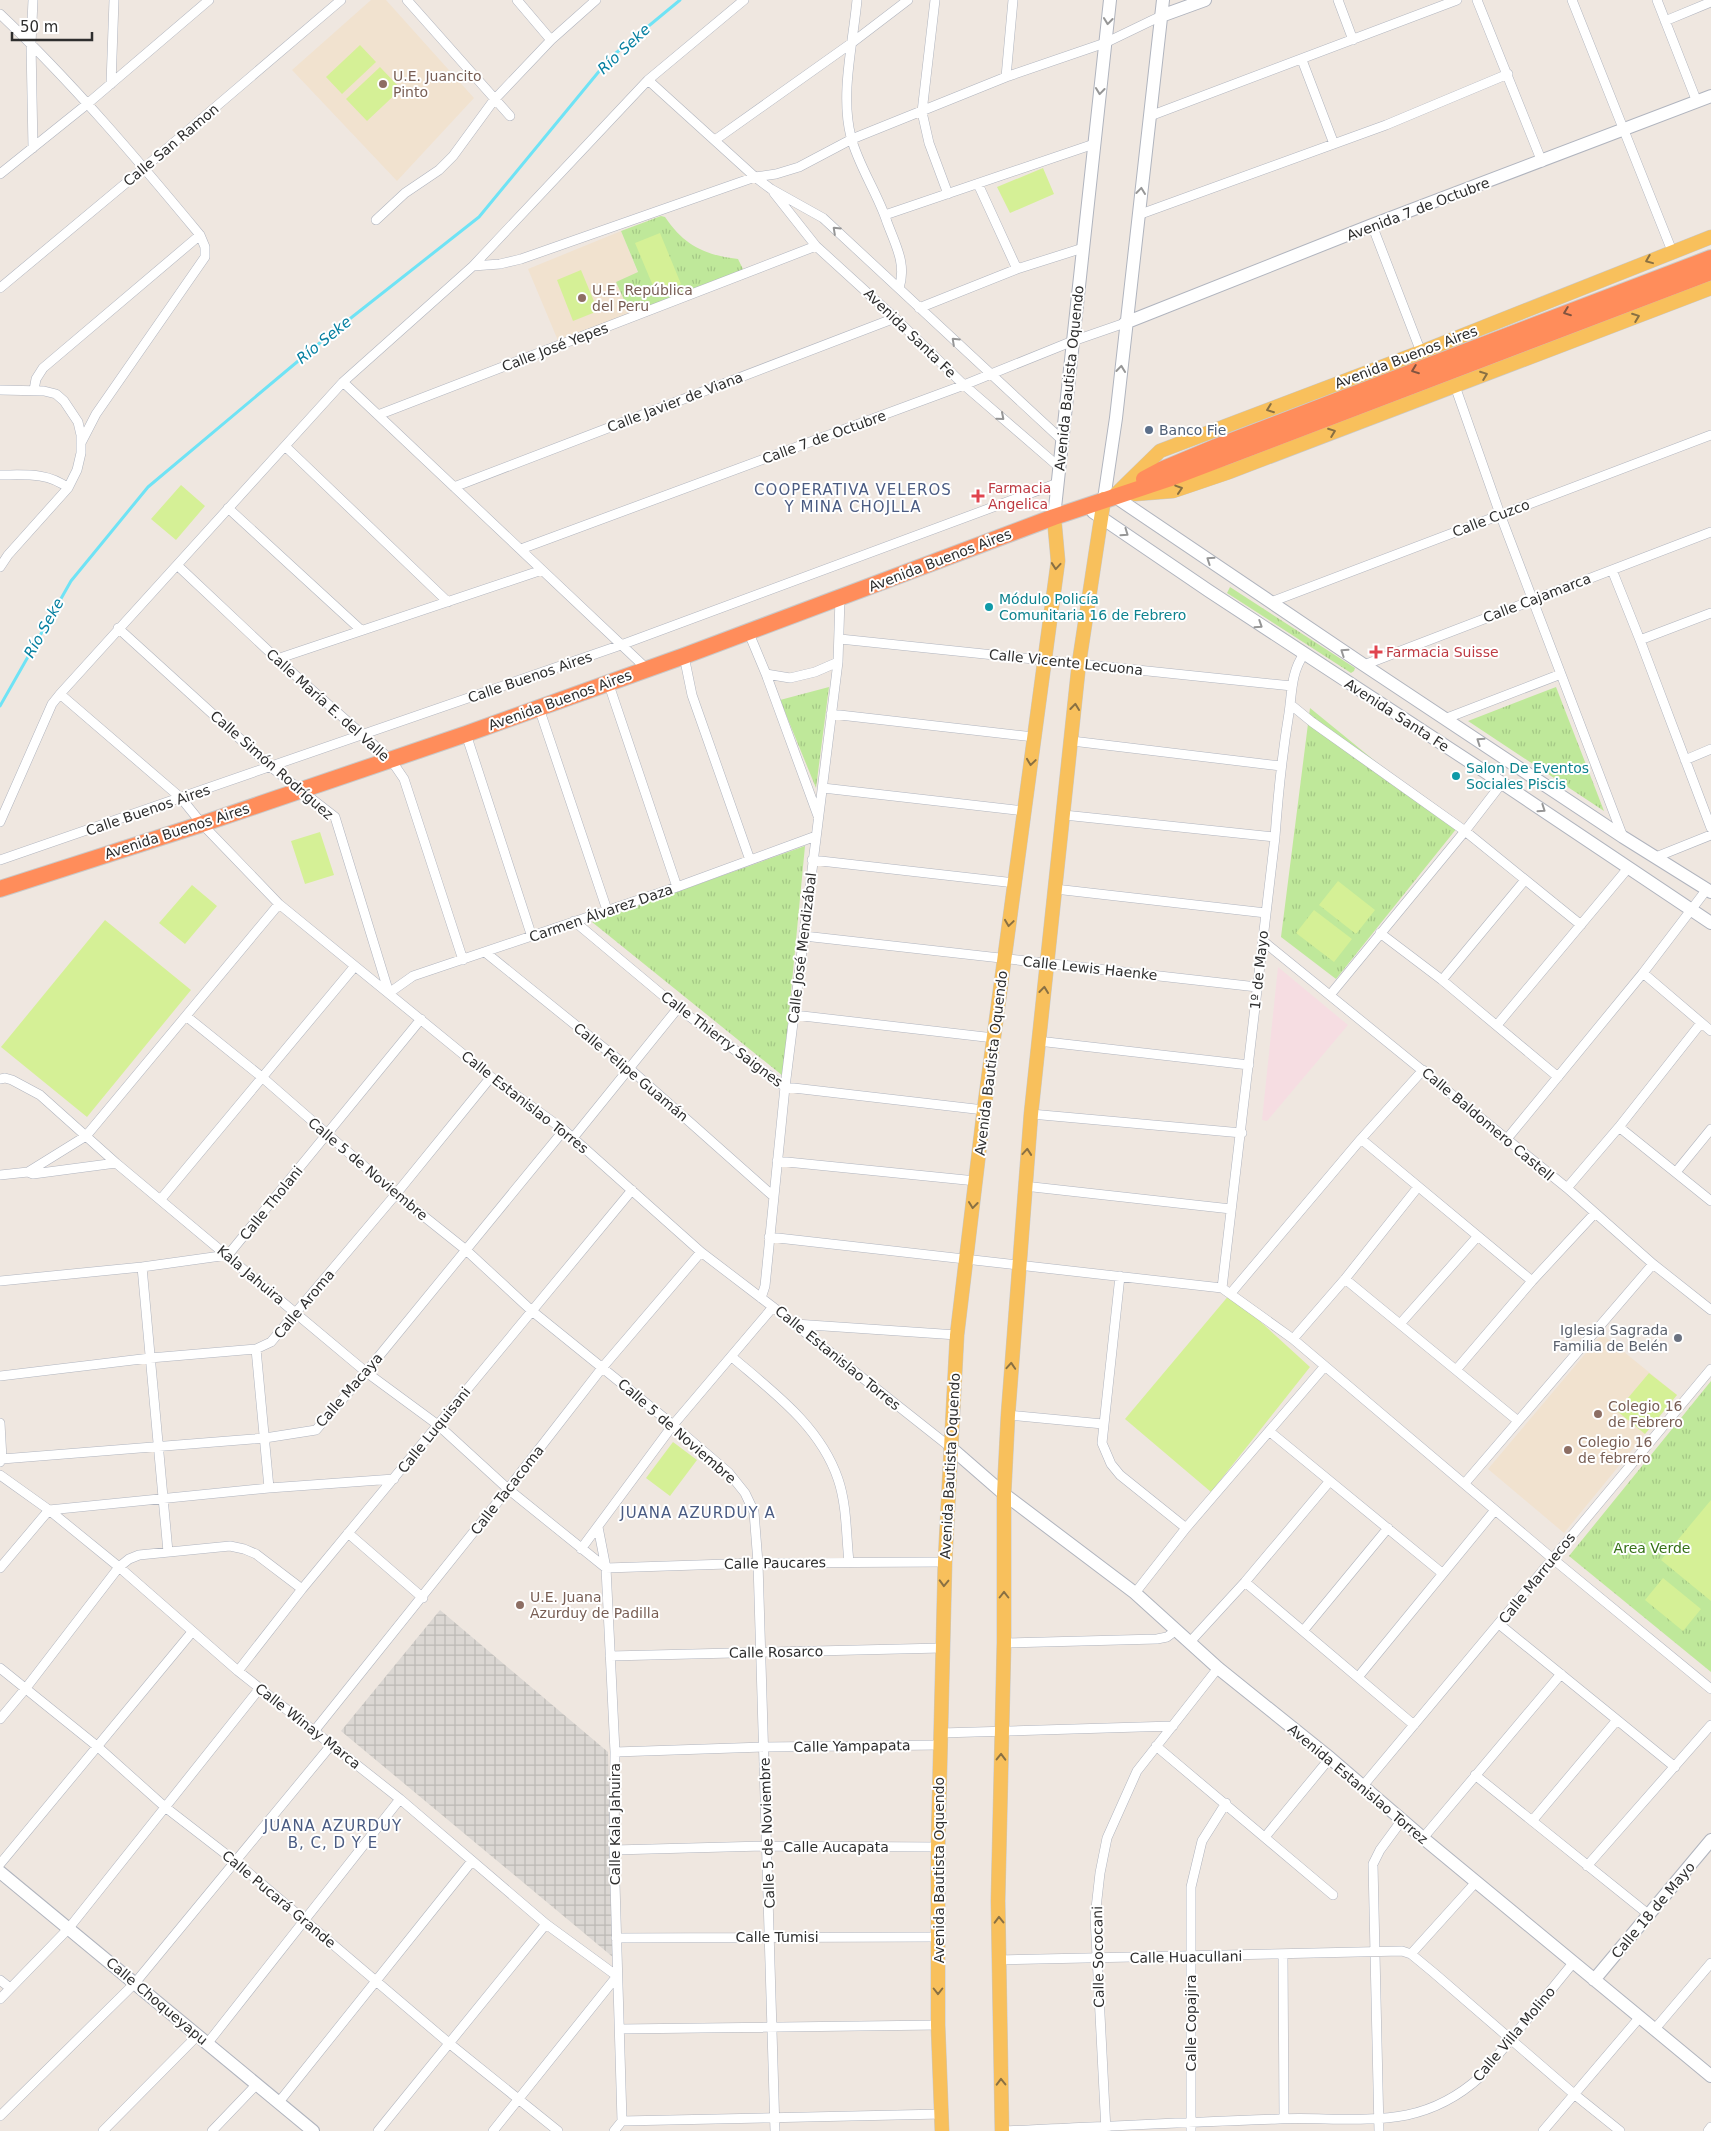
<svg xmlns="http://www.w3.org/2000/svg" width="1711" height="2131" viewBox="0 0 1711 2131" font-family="'DejaVu Sans',sans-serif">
<defs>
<pattern id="grass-tufts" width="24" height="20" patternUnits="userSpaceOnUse" patternTransform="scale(1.25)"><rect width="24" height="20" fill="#bfe89a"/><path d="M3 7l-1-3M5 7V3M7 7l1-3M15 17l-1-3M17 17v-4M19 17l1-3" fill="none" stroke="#a4c785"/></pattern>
<pattern id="plaza-grid" width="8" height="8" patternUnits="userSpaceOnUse" patternTransform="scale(1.25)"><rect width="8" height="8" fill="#dbd7d3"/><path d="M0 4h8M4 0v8" fill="none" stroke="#bcb9b5"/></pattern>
</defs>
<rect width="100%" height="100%" fill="#efe7e0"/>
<path fill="#f1e2cf" d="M371,0H386L474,98L397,181L292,70Z
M621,231L638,273L631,315L559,343L528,269Z
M1602,1334L1677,1395L1564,1533L1488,1469Z"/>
<path fill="#f6dde2" d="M1278,967L1348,1025L1267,1121L1262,1120Z"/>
<path fill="url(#grass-tufts)" d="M661,216L665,217C684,245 704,255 738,259L744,271L631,315L616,282L638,272L621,231Z
M1230,587L1355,668L1354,671L1351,673L1227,593Z
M829,687L816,788L780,700Z
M1556,687L1604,811L1468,721Z
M1310,708L1457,828L1336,979L1281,937Z
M805,846L783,1076L592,922Z
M1711,1381V1672L1569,1556Z"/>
<path fill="#d5f096" d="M360,45L376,62L342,94L326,77Z
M380,67L401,89L367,121L346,99Z
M1043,168L1054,194L1010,213L997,187Z
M660,233L681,284L656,293L635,243Z
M581,270L598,311L573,321L557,280Z
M181,485L205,506L176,540L151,519Z
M320,832L334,875L305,884L291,841Z
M1338,881L1375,910L1356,934L1319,905Z
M192,885L217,906L185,944L159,923Z
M1314,910L1352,939L1334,962L1296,933Z
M105,920L191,990L87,1117L1,1047Z
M1230,1294L1310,1367L1211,1492L1125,1419Z
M1649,1373L1677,1395L1645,1434L1617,1411Z
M673,1442L697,1460L670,1496L646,1478Z
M1711,1500V1601L1661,1560Z
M1663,1578L1701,1609L1683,1631L1645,1600Z"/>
<path fill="url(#plaza-grid)" d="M440,1610L608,1752L614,1958L341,1731Z"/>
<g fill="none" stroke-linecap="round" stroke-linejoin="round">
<path stroke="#6fe3f5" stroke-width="3" d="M0,706L71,581L148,487L328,336L479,217L610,58L680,0"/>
<defs>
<path id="street" d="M407,0L510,116
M517,0L551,40
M857,0C853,44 840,94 851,137C858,165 878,194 887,222C895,244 907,264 899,288
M935,0L922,112L929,143L948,194
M1338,0L1353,40
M1477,0L1542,162
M1572,0L1672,251
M1657,0L1697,102
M0,14C72,82 137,159 200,235L205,247V257L96,414L81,443
M1665,21L1711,2
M1302,60L1334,144
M1006,77L1013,0
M648,80L755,177L771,189L823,218L1062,440
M111,84L114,0
M1150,116L1457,0
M715,140L853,42L908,0
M33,148L31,44L33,0
M0,174L86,105L209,0
M978,184L1017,269
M774,193L816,246L895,318L964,385L1059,467
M885,215L1094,144
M1138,215L1386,125L1508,74
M376,220L405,193L439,170L453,156L494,100L551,40L596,0
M1372,225L1421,352
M473,266L648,80L744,0
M0,288L144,168L341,0
M919,308L1017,269L1083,248
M343,382L647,669
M1455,386L1500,514L1623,837
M0,390L44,391L56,394L64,401L78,422L81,435V453L77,470L68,488L8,555L0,567
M34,390L36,379L43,368L200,235
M378,415L816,246
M285,446L448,602
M0,475C24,475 48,472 68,488
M454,487L895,318
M228,508L361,630
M521,549L964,385L1073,341L1125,323
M177,565L277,659L391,760L404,779L463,960
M1612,570L1640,640L1711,828
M1271,602L1711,435
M118,628L271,767L335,817L389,993L413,976L677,887L816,836
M748,631L766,674L818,816
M840,639L1292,686
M1640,640L1711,613
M684,656L692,695L750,860
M277,659L542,570
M1364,665L1711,532
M766,674L790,678L815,672L838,662
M608,682L677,887
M60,694L181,798L202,824L279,904L491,1077L564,1130L701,1252L773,1307L950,1447
M1290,704L1312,722L1465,831L1581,925
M539,708L607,910
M831,714L1034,737
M1447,718L1561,674
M466,734L532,937
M1072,741L1281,766
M1685,760L1711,749
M823,788L1024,811
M1064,815L1275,837
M0,822L52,704L60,694L343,382L473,266L500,264L521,259L755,177L776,174L799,167L852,139L1006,77L1105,43L1161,16
M1656,857L1711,835
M0,860L621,645L1058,483
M812,860L1015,883
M1055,889L1266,913
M574,921L678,1008L785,1087L984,1110
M1380,933L1442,980L1558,1077
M804,936L1257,987
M1263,941L1567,1188L1653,1264L1711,1310
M485,952L630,1069L773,1196
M1643,973L1711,1031
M1442,980L1525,880
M1330,995L1465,831L1502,783
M794,1015L994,1038
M186,1016L263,1078L396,1194L466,1250L532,1311L673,1425L729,1473L745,1493L754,1512L758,1563L775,2131
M1497,1025L1629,867
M1038,1041L1249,1065
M0,1079L5,1078L12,1080L40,1095L116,1163L366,1372L438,1425L508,1489L606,1568L758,1563L945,1562
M1031,1114L1242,1133
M1619,1127L1701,1023
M573,1138L678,1008
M1361,1139L1532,1281
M1506,1140L1643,973L1707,889
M777,1161L976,1181
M28,1172L33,1174L116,1163
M1676,1172L1711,1129
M0,1175L28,1172L86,1136L279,904
M1024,1186L1231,1209
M1567,1188L1619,1127L1711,1201
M161,1199L355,966
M769,1237L1222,1288L1293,1339L1553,1559L1711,1689
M142,1267L168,1552
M1120,1276L1102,1443L1111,1464L1120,1475L1186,1528
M1345,1279L1518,1421
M0,1281L142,1267L228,1255L421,1019
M1222,1288L1275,837C1278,795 1282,755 1289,713C1292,693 1291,672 1304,654
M1231,1293L1361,1139L1423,1070
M761,1298L765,1286L785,1087L838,662L840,598
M795,1324L957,1335
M1400,1324L1477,1237
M1293,1339L1345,1279L1418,1187
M256,1349L269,1488
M732,1357C773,1392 820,1426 838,1479C847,1505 846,1535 849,1562
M1456,1370L1532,1281L1595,1213
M0,1376L150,1358L256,1349L271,1342L396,1194L491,1077
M1008,1415L1103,1424
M0,1423L2,1459L0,1462
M1269,1431L1442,1573
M2,1459L265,1438L316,1430L366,1372L564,1130
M0,1475L49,1510L119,1567L238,1671L400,1799L546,1924L617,1976L493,2131
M1465,1483L1653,1264
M598,1527L606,1568L615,1752L614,1850L622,2121
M348,1533L423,1598
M581,1549L673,1425L773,1307
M0,1568L49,1510L269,1488L394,1479
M1245,1582L1414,1725
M1135,1593L1186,1528L1325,1366
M1499,1624L1675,1767
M1303,1631L1388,1528
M1004,1643L1157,1639L1167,1637L1175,1631
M1189,1643L1245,1582L1329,1482
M610,1656L942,1648
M0,1668L98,1747L165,1807L236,1862L450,2044L558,2131
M238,1671L302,1589L632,1190
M1359,1676L1495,1510
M0,1719L26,1688L119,1567L129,1559L139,1555L230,1546L244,1549L256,1554L302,1589
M315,1730L508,1489L602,1368L701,1252
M941,1733L1173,1726
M1156,1746L1333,1895
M615,1752L764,1747L940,1745
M1475,1775L1648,1914
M1362,1787L1711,1369
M1532,1821L1617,1720
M1265,1837L1330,1758
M1423,1838L1561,1674
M614,1850L768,1846L938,1847
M0,1864L192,1632
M1587,1866L1711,1725
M616,1938L938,1937
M1411,1954L1476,1882
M1283,1955L1284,2118
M998,1960L1402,1951L1411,1954L1434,1973L1574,2094L1620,2131
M0,1980L10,1988
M0,1999L69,1928L260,1688
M620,2029L938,2025
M1654,2030L1711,1963
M207,2044L400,1799
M279,2102L472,1861
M0,2116L135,1983L332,1744
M622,2121L942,2114
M103,2131L197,2036
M212,2131L257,2084
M378,2131L546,1924
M614,2131L622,2121
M1002,2131C1095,2127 1186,2122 1279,2119C1320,2117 1367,2123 1407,2115C1435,2109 1459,2096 1480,2077L1573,1963
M1106,2131L1095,1917L1100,1873L1107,1838L1137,1771L1218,1668
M1191,2131V1887L1202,1841L1226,1803
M1379,2131L1373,1864L1380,1850L1402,1820
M1543,2131L1640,2017
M1708,2131L1711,2127"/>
<path id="secondary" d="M1161,16L1205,0
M1125,323L1372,225L1711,96
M1114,496L1364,665L1623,837L1711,892
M1104,499L1116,418L1163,0
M1093,512L1209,591L1502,783L1711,923
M1054,517L1110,0
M950,1447L1004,1494L1135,1593L1218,1668L1330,1758L1423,1838L1711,2076
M0,1872L313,2131
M1594,1980L1711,1840"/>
<path id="primary" d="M1135,494L1173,491L1229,472L1711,288
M1114,496L1160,451L1421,352L1711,237
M942,2131L938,2025V1847L945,1562L957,1335L984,1110L1058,561L1054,517
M1002,2131L998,1901L1004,1643V1494L1008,1415L1031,1114L1079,663L1104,499"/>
<path id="highway" d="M1144,479L1161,470L1216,447L1711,258
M0,889L202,824L466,734L684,656L1054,517L1168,479L1711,272"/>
</defs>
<use href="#street" stroke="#b0b4be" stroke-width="10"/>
<use href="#secondary" stroke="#b0b4be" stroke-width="14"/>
<use href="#primary" stroke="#c9c9c9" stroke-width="15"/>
<use href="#highway" stroke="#c9c9c9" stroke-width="18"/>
<use href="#street" stroke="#fff" stroke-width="9"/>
<use href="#secondary" stroke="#fff" stroke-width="12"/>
<use href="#primary" stroke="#f8c05c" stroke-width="14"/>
<use href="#highway" stroke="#ff8d5b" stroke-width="16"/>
</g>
<defs><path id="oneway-chevron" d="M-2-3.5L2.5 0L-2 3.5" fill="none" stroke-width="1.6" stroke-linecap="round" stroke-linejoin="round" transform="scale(1.25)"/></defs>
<g stroke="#969696">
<use href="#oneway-chevron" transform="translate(1108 21) rotate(96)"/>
<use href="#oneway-chevron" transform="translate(1100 91) rotate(96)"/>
<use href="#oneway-chevron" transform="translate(1141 191) rotate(-83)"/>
<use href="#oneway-chevron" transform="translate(836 230) rotate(-137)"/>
<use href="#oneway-chevron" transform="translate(955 341) rotate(-137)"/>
<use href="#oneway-chevron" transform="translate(1121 369) rotate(-84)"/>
<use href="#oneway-chevron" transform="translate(1001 417) rotate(41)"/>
<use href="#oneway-chevron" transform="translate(1125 533) rotate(35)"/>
<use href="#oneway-chevron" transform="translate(1210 560) rotate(-146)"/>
<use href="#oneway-chevron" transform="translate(1259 625) rotate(33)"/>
<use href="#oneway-chevron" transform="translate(1344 652) rotate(-146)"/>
<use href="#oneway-chevron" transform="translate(1480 741) rotate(-146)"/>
<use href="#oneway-chevron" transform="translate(1542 809) rotate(34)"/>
</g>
<g stroke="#897043">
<use href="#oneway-chevron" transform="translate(1649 260) rotate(158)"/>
<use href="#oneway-chevron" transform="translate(1636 317) rotate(-21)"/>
<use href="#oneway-chevron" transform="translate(1484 375) rotate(-21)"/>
<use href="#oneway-chevron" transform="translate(1270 409) rotate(159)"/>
<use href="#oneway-chevron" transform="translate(1332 432) rotate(-21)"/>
<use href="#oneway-chevron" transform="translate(1179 489) rotate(-18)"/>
<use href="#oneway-chevron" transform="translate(1056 566) rotate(95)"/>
<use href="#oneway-chevron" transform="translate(1075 707) rotate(-84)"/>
<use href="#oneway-chevron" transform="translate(1031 762) rotate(98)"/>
<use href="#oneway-chevron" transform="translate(1009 923) rotate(98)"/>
<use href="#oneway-chevron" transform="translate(1044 990) rotate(-84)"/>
<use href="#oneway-chevron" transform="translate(1027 1152) rotate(-85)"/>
<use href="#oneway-chevron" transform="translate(973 1205) rotate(97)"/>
<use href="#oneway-chevron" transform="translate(1011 1366) rotate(-86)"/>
<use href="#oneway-chevron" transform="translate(944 1583) rotate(92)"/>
<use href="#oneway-chevron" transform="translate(1004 1595) rotate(-90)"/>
<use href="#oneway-chevron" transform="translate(1001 1757) rotate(-89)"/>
<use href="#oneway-chevron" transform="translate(999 1920) rotate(-91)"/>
<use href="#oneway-chevron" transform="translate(938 1991) rotate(90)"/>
<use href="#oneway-chevron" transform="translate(1001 2082) rotate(-91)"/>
</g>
<g stroke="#825440">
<use href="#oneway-chevron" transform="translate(1567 312) rotate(159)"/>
<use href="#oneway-chevron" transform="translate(1415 370) rotate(159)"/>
</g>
<g fill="#8d6e63" stroke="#fff" stroke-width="2">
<circle cx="383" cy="84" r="5"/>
<circle cx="582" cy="298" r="5"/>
<circle cx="1598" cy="1414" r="5"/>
<circle cx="1568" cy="1450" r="5"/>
<circle cx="520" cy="1605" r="5"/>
</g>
<circle fill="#5c6f8a" stroke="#fff" stroke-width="2" cx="1149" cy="430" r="5"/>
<g fill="#e0444e" stroke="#fff" stroke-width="2">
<path d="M975.5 488.5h5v5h5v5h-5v5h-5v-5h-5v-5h5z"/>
<path d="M1373.5 644.5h5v5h5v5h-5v5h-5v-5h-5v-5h5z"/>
</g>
<g fill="#0f9aa8" stroke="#fff" stroke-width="2">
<circle cx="989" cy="607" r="5"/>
<circle cx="1456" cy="776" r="5"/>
</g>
<circle fill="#6b7280" stroke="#fff" stroke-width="2" cx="1678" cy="1338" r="5"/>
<g text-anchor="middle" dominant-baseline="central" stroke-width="4" stroke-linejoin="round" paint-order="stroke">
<g font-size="14" fill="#785e54" stroke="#fff" text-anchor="start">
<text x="393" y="76">U.E. Juancito<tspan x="393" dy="16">Pinto</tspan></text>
<text x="592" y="290">U.E. República<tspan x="592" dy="16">del Peru</tspan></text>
<text x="1608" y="1406">Colegio 16<tspan x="1608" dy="16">de Febrero</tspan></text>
<text x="1578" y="1442">Colegio 16<tspan x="1578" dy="16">de febrero</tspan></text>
<text x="530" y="1597">U.E. Juana<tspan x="530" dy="16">Azurduy de Padilla</tspan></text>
</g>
<g font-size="14" fill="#2e2e2e" stroke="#fff">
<text transform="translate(171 145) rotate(-40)">Calle San Ramon</text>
<text transform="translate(1418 209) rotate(-21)">Avenida 7 de Octubre</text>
<text transform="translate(910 333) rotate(44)">Avenida Santa Fe</text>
<text transform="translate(555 347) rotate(-21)">Calle José Yepes</text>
<text transform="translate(1406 357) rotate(-21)">Avenida Buenos Aires</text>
<text transform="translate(1069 378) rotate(-84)">Avenida Bautista Oquendo</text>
<text transform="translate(675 402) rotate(-21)">Calle Javier de Viana</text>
<text transform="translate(824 437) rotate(-20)">Calle 7 de Octubre</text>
<text transform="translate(1491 518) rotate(-21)">Calle Cuzco</text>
<text transform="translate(940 560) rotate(-21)">Avenida Buenos Aires</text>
<text transform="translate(1537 598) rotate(-21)">Calle Cajamarca</text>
<text transform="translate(1066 662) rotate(6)">Calle Vicente Lecuona</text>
<text transform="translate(530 677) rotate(-19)">Calle Buenos Aires</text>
<text transform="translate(560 700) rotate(-20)">Avenida Buenos Aires</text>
<text transform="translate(328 705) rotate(42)">Calle María E. del Valle</text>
<text transform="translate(1397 715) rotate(33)">Avenida Santa Fe</text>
<text transform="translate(272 765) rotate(41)">Calle Simón Rodríguez</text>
<text transform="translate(148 810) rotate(-19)">Calle Buenos Aires</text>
<text transform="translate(177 831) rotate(-18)">Avenida Buenos Aires</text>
<text transform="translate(601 913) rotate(-19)">Carmen Álvarez Daza</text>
<text transform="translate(802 948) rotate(-83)">Calle José Mendizábal</text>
<text transform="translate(1090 968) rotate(6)">Calle Lewis Haenke</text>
<text transform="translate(1259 970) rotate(-84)">1º de Mayo</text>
<text transform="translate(722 1039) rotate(37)">Calle Thierry Saignes</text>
<text transform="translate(991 1063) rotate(-83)">Avenida Bautista Oquendo</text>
<text transform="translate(631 1072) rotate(40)">Calle Felipe Guamán</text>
<text transform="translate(525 1102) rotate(38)">Calle Estanislao Torres</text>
<text transform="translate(1488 1124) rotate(40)">Calle Baldomero Castell</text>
<text transform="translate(368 1169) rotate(40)">Calle 5 de Noviembre</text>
<text transform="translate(271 1203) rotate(-51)">Calle Tholani</text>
<text transform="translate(251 1275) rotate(40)">Kala Jahuira</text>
<text transform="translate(304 1304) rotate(-50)">Calle Aroma</text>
<text transform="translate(838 1358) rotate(39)">Calle Estanislao Torres</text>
<text transform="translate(349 1390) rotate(-49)">Calle Macaya</text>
<text transform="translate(434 1430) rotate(-51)">Calle Luquisani</text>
<text transform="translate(677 1431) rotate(41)">Calle 5 de Noviembre</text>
<text transform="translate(950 1466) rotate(-87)">Avenida Bautista Oquendo</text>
<text transform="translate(507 1490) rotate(-52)">Calle Tacacoma</text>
<text transform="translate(775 1563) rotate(-1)">Calle Paucares</text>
<text transform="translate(1537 1578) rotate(-51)">Calle Marruecos</text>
<text transform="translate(776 1652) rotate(-1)">Calle Rosarco</text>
<text transform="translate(308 1726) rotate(38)">Calle Winay Marca</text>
<text transform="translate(852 1746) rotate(-1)">Calle Yampapata</text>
<text transform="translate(1358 1784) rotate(40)">Avenida Estanislao Torrez</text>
<text transform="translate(615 1824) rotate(-90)">Calle Kala Jahuira</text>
<text transform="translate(767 1833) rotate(-92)">Calle 5 de Noviembre</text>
<text x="836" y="1847">Calle Aucapata</text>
<text transform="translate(939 1870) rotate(-90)">Avenida Bautista Oquendo</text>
<text transform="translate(279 1899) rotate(40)">Calle Pucará Grande</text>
<text transform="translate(1653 1910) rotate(-50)">Calle 18 de Mayo</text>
<text x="777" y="1937">Calle Tumisi</text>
<text transform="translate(1098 1957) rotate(-91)">Calle Sococani</text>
<text transform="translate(1186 1957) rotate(-1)">Calle Huacullani</text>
<text transform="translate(157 2001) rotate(40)">Calle Choqueyapu</text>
<text transform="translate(1191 2023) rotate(-90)">Calle Copajira</text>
<text transform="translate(1514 2034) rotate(-50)">Calle Villa Molino</text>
</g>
<g font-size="14" fill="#4e5e75" stroke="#fff" text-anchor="start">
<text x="1159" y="430">Banco Fie</text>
</g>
<g font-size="14" fill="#be3a42" stroke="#fff" text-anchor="start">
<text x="988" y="488">Farmacia<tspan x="988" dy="16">Angelica</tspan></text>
<text x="1386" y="652">Farmacia Suisse</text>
</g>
<g font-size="14" fill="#0d838f" stroke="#fff" text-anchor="start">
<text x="999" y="599">Módulo Policía<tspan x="999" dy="16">Comunitaria 16 de Febrero</tspan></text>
<text x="1466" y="768">Salon De Eventos<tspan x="1466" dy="16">Sociales Piscis</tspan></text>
</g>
<g font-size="14" fill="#5b616d" stroke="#fff" text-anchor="end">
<text x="1668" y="1330">Iglesia Sagrada<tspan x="1668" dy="16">Familia de Belén</tspan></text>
</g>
<g font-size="14" fill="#357117" stroke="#fff">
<text x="1652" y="1548">Area Verde</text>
</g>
<g font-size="15" font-style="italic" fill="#0780a1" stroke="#fff">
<text transform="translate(624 49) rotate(-43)">Río Seke</text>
<text transform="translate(324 340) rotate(-39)">Río Seke</text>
<text transform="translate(44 628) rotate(-61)">Río Seke</text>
</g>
<g font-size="15" letter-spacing="1" fill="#4a5b82" stroke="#fff">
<text x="853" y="490">COOPERATIVA VELEROS<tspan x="853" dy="17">Y MINA CHOJLLA</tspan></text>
<text x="698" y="1513">JUANA AZURDUY A</text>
<text x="333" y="1826">JUANA AZURDUY<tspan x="333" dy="17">B, C, D Y E</tspan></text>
</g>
</g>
<path d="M12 32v8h80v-8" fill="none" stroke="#2e2e2e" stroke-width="2.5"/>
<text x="20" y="32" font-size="15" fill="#2e2e2e" stroke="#ffffff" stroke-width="4" paint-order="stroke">50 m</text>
</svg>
